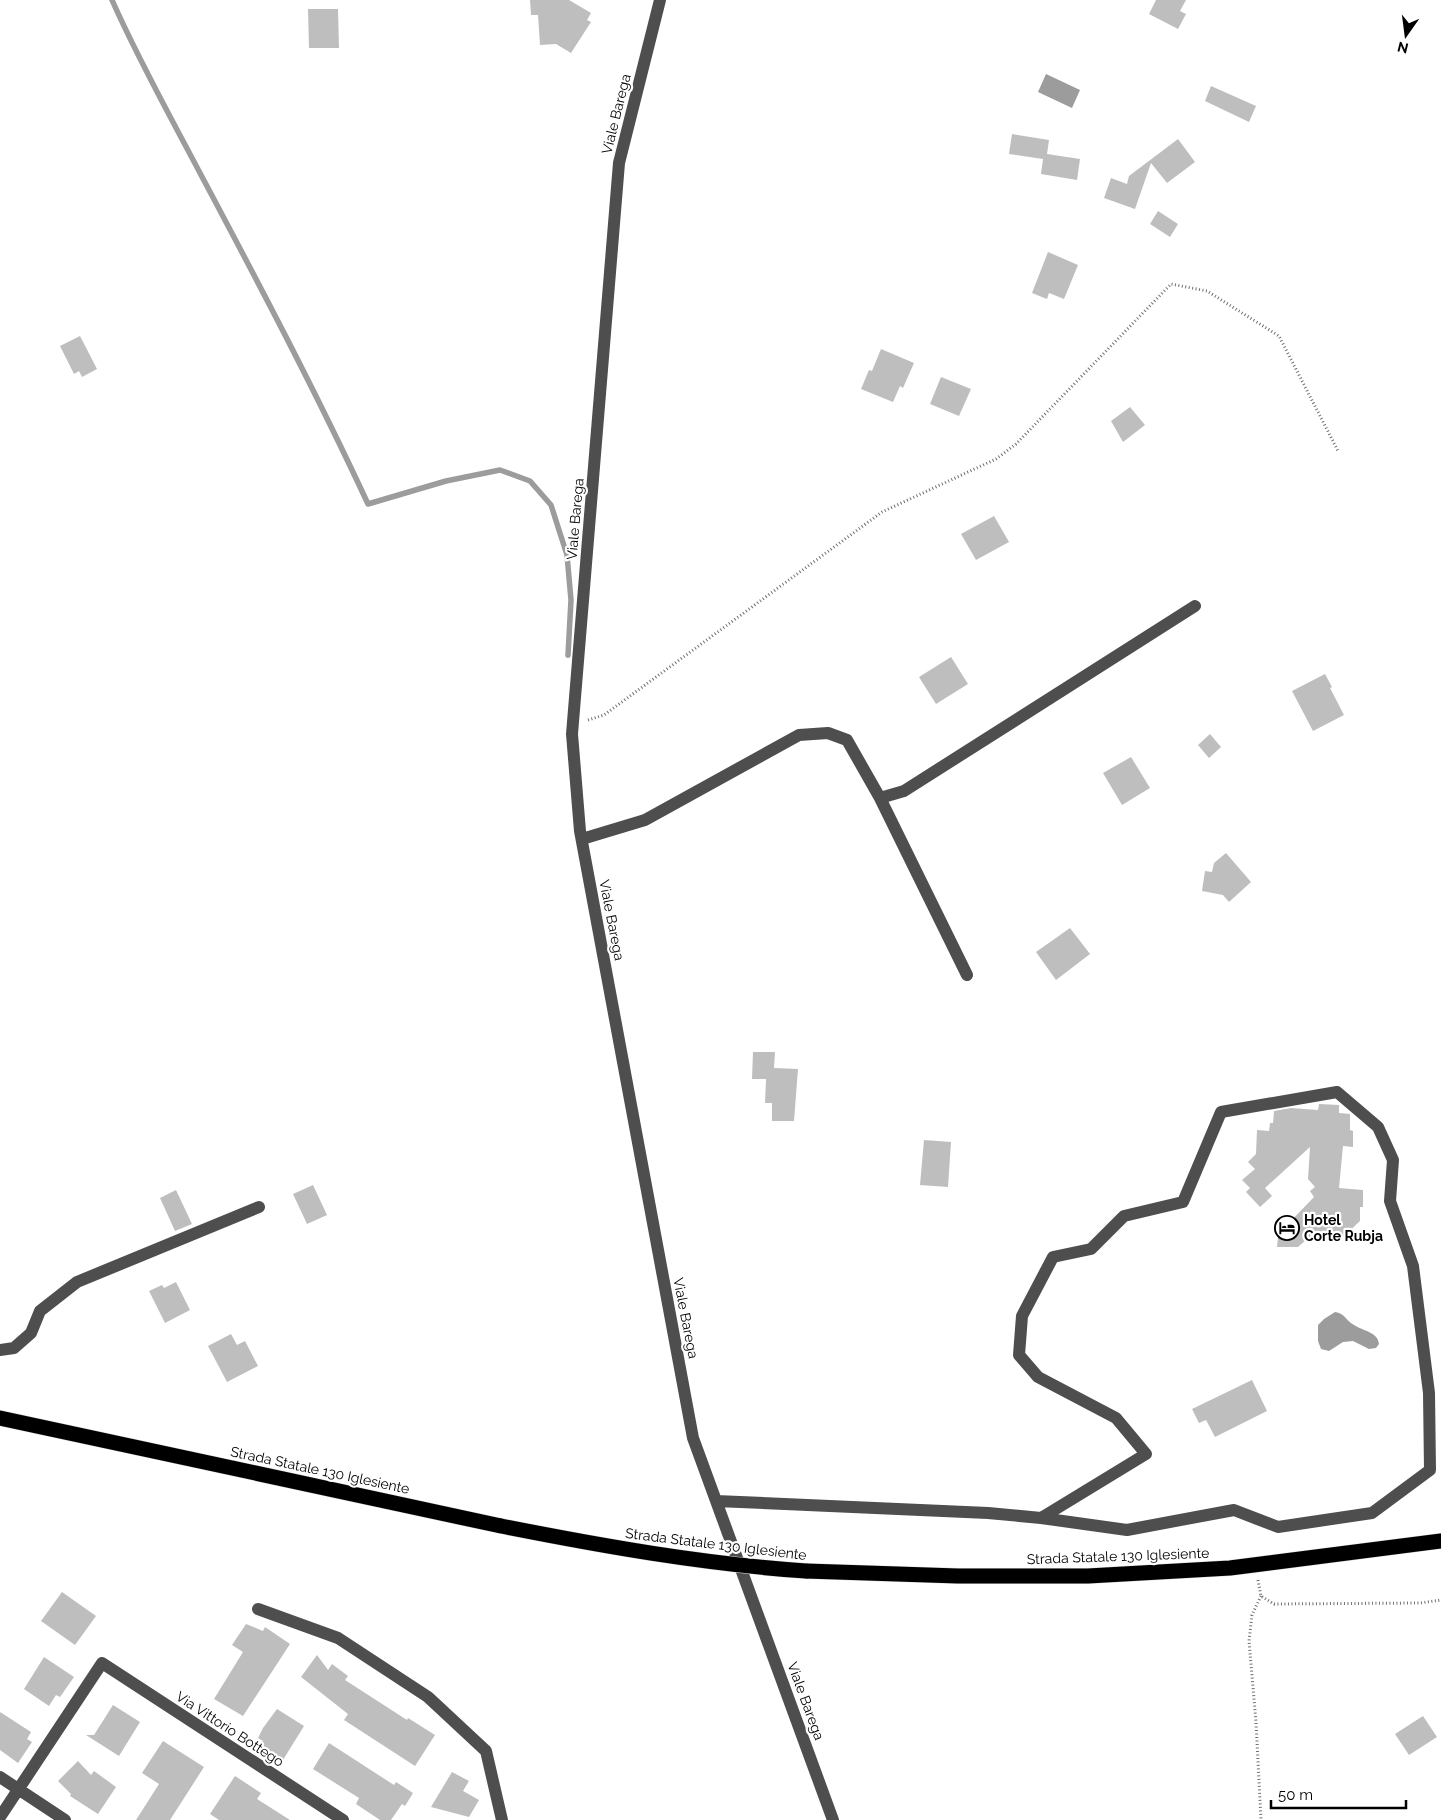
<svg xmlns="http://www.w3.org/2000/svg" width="1441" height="1820" viewBox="0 0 1441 1820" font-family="Raleway,sans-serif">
<rect width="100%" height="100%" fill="#fff"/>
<path fill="#9c9c9c" d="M1046,74L1080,90L1072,108L1038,92Z
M1335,1312C1345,1313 1346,1321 1354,1325C1363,1331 1378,1332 1379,1344L1376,1348L1369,1349L1353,1341L1343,1342L1329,1351L1321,1349L1318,1341V1325L1324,1319Z"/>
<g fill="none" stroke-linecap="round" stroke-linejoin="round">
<path stroke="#9c9c9c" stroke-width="5.5" d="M112,0C138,59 170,116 200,173C258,282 316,392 368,504L446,481L500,470L530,481L551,505L567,555L571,600L568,655"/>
</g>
<path fill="#bebebe" d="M530,0H569L591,13L587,20L591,22L571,53L556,44L540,45L538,15H531Z
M1156,0H1186L1180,11L1186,14L1178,29L1149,14Z
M308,9H338L339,48H309Z
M1211,86L1256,106L1249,122L1205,101Z
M1012,134L1049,140L1047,154L1080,159L1077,180L1041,174L1043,159L1009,154Z
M1178,139L1195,162L1167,183L1151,163L1135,209L1104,198L1111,178L1127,184L1129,176Z
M1158,211L1178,224L1170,237L1150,224Z
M1048,252L1078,265L1064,299L1049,293L1047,299L1032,293Z
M80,336L97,369L82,377L79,371L74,374L60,346Z
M881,349L914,363L903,388L900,386L893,402L861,389L869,370L872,371Z
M941,377L971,389L959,416L930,404Z
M1130,407L1145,425L1123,442L1111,421Z
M994,516L1009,542L976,560L961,534Z
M951,657L968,684L936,704L919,677Z
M1325,674L1332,687L1330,688L1344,715L1313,731L1292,691Z
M1210,734L1221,747L1209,758L1198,745Z
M1131,757L1150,788L1122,805L1103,773Z
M1226,853L1251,882L1229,902L1223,895L1202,891L1205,871L1212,872L1214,863Z
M1070,928L1090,954L1056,980L1036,952Z
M753,1052H775L774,1068L798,1069L794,1121H772V1103H765L766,1079H752Z
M1319,1104L1339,1105V1113L1350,1114V1130L1353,1131V1147L1343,1146L1339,1188L1363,1190V1207H1360V1221L1340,1240L1307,1239L1298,1247H1277L1279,1227L1286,1226L1314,1197L1310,1191L1315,1187L1308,1179L1310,1147L1265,1188L1272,1196L1260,1207L1246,1192L1250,1188L1242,1180L1255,1169L1248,1162L1256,1154L1257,1130L1269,1131L1270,1123H1273L1274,1111L1291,1108L1318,1110Z
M924,1140L951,1142L948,1187L920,1185Z
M313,1185L327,1215L307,1224L293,1194Z
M176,1190L192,1224L175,1231L160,1198Z
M176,1282L190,1310L165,1323L149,1291L162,1285L164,1288Z
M231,1334L237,1345L245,1341L258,1366L227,1382L208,1346Z
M1252,1380L1267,1411L1215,1437L1206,1420L1199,1423L1192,1409Z
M62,1592L96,1616L75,1645L41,1621Z
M246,1624L263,1631L265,1627L290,1644L243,1716L214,1699L243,1652L232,1645Z
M317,1655L328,1670L332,1664L348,1676L345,1680L407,1720L408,1718L435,1735L415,1766L344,1720L348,1714L301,1677Z
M44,1657L74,1677L60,1697L56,1695L49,1706L24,1689Z
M113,1705L140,1722L119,1756L86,1735H94Z
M277,1709L304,1726L283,1760L260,1745L263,1741L258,1738L263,1728Z
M0,1712L31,1732L27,1739L32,1742L18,1763L0,1750Z
M1423,1716L1437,1737L1409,1755L1395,1734Z
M163,1741L204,1767L170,1820H136L159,1784L142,1773Z
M329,1743L394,1785L396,1782L413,1793L405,1806L402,1804L391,1820H380L356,1804L359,1798L313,1769Z
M78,1761L91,1775L94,1771L116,1787L98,1814L70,1796L71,1794L58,1781Z
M452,1772L469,1781L463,1791L479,1800L469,1817L431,1807Z
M235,1776L261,1793L257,1799L290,1820H219L210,1814Z"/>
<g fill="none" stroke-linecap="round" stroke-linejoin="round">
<defs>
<path id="highway" d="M0,1418L501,1526
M806,1571L958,1576H1088L1230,1568L1441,1541"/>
</defs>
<use href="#highway" stroke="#dbdbdb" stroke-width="16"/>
<path stroke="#707070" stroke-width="3" stroke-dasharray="1 2.5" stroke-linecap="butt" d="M588,720L604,715L882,512L996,459L1016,444L1171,284L1207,291L1279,336L1338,451
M1258,1580L1261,1596L1274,1604L1420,1603L1441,1600
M1261,1596L1252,1615L1249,1641L1256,1722L1261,1820"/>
<path stroke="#4e4e4e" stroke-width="12" d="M660,0L619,163L572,734L580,831L693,1438L833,1820
M880,798L904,791L1195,606
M582,839L645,820L799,735L828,733L847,740L880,798L967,975
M0,1350L14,1348L31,1333L40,1311L77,1282L259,1207
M716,1501L988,1513L1041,1518L1127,1530L1234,1510L1278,1527L1372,1513L1430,1470L1429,1393L1413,1266L1390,1201L1393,1160L1378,1127L1337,1092L1221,1112L1183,1202L1124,1216L1091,1249L1053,1257L1022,1316L1019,1355L1038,1377L1116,1418L1146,1454L1041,1518
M258,1609L338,1638L428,1697L486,1751L502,1820
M0,1777L65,1820
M0,1817L102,1663L343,1820"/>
<use href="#highway" stroke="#000" stroke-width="15"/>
<defs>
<path id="highway-bridge" d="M501,1526C602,1546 703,1564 806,1571"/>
</defs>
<use href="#highway-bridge" stroke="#dbdbdb" stroke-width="16" stroke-linecap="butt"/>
<use href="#highway-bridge" stroke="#000" stroke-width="15"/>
</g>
<defs>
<symbol id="hotel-ring" viewBox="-11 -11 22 22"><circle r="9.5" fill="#fff" stroke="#000" stroke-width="1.5"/><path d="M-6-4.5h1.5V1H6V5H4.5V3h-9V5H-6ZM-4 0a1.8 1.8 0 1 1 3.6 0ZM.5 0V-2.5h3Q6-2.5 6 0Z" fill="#000"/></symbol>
</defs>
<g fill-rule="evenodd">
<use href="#hotel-ring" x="1273" y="1214" width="28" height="28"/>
</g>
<g text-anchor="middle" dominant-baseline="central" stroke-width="4.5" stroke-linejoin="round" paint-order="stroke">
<g font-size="14" fill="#000" stroke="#fff">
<text transform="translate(616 114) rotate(-76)">Viale Barega</text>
<text transform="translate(575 519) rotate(-85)">Viale Barega</text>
<text transform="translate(612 920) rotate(79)">Viale Barega</text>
<text transform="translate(686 1318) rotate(79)">Viale Barega</text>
<text transform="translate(320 1470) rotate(12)">Strada Statale 130 Iglesiente</text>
<text transform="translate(716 1544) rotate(7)">Strada Statale 130 Iglesiente</text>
<text transform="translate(1118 1556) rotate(-2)">Strada Statale 130 Iglesiente</text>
<text transform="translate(806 1701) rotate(70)">Viale Barega</text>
<text transform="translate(230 1729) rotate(33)">Via Vittorio Bottego</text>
</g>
<g font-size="14" font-weight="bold" fill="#000" stroke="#fff" text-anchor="start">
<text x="1304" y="1220">Hotel<tspan x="1304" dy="16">Corte Rubja</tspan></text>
</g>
</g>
<g transform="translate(1406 35) rotate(194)" stroke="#ffffff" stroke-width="4" paint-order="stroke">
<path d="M0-4L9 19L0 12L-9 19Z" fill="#000000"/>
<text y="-8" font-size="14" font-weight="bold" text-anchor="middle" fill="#000000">N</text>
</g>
<path d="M1271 1800v8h135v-8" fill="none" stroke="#000000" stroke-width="2.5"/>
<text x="1278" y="1800" font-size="15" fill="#000000" stroke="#ffffff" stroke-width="4" paint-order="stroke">50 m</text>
</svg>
